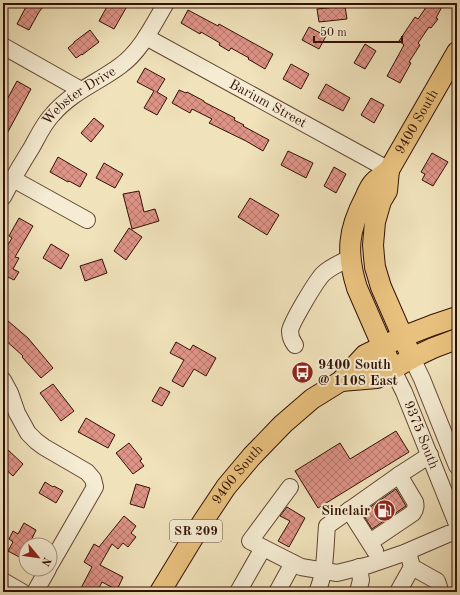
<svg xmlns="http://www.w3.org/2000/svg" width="460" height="595" viewBox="0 0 460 595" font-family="'Old Standard TT',serif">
<defs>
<pattern id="building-cross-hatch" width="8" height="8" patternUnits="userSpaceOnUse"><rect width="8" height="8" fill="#de9387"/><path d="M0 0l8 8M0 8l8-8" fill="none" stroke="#b5776c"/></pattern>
</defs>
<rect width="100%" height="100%" fill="#f0e2bb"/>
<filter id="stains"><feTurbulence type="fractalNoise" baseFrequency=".005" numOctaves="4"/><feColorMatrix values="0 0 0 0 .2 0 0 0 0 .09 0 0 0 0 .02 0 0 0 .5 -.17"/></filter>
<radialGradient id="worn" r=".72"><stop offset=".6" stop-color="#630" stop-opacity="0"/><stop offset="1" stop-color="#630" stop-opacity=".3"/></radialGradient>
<path fill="url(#building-cross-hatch)" stroke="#331105" d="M28,3H46L39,12L29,30L17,24Z
M109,3H118L126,8L114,29L99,21Z
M429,3H444L436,18L438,19L431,28L429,27L418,43L420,45L409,62L411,63L400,83L387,76L404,45L399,41L415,17L418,19Z
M345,6L347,19L319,22L317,9Z
M188,10L218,26L219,24L273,54L265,69L248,59L249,58L231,48L229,51L219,45L220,43L201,32L200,34L181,23Z
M309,27L326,36L319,49L302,40Z
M90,30L99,42L82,55V54L76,58L68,48L74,43V42Z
M365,44L376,51L365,69L354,63Z
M291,64L309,74L301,89L283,79Z
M145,68L165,79L157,92L167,98L157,115L144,108L154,91L137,82Z
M17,81L31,89L3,141V107Z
M326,84L350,98L343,111L318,98Z
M179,90L186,93L187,92L204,101V102L235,118L234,120L244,125L243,126L269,140L263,151L246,141L209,123L212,119L192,109L190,113L172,103Z
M371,98L384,105L374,123L361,115Z
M94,118L104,126L91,142L81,133Z
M288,151L313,163L306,178L281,165Z
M432,153L448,162L433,186L422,180L425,174L421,172Z
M58,157L87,174L80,187L69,181L68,182L50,172Z
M104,163L123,174L115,188L96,178Z
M334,167L346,174L336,193L324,186Z
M139,191L144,212L155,209L159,221L132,229L123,194Z
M250,198L279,215L267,235L238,217Z
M19,218L33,226L15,257L19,258L13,269L19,272L14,280L8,277L3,286V253L12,238L9,236Z
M129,228L142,237L126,260L114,251Z
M51,244L69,255L61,269L43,258Z
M102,259L107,273L85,281L80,266Z
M8,321L28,338L53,368L41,378L22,357L23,356L3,338V327Z
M176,342L190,350L193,345L216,358L206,376L194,369L183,387L172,381L184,360L170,353Z
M53,384L74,411L61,421L40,393Z
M160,387L170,392L162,406L152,401Z
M86,418L115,435L108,448L78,432Z
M396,431L409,452L318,508L295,471L340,443L350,459Z
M129,443L142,459L140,461L144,466L133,474L116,453Z
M8,450L23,464L13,476L3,467V455Z
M45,482L53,487L54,486L63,491L56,503L39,493Z
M136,484L150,488L144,508L130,504Z
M396,489L406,506L372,529L362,513Z
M287,507L305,518L289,547L278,541L290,521L280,516Z
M124,516L136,526L131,533L136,537L128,547L123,543L118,549L112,544L100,565L123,577L117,590L102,582L97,592H79L92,567L84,562L94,544L99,547Z
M24,523L36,530L29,545H26V552L23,559L8,551L13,542L9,539L13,531L18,534Z"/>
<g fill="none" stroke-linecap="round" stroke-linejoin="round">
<defs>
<g id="minor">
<path id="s1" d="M146,37L389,170"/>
<path d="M3,46L81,90"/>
<path d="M13,179L87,220"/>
<path id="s2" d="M3,197C12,180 22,163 32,147C38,136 44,123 53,114C72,92 97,83 120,66C141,51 153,25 166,3"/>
<path d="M295,345C292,341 290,336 290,331C291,323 316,281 323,274C330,267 340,263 350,258"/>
<path d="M412,358L422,379L457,466"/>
<path id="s3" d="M392,368L404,392L457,524"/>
<path d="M3,380L10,393L17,413L28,433L36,441L44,447L87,472L93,479L95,487L50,565"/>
<path d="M290,487L250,541L301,567L337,573L369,565L404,553L448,534L457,532"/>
<path d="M349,510L375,551"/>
<path d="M370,542L413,513C416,509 416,506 415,502L399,475"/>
<path d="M412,567L437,581L439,587L438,592"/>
<path d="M3,581L22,592"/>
<path d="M35,592L48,569"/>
<path d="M238,592L263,548"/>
<path d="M277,592L293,563"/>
<path d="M317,592C326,572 325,548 327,526L399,475L430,455"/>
<path d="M358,592L361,580L359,567"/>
<path d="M398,592L412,567L408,552"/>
</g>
<g id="major">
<path d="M389,170L387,191L381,201L375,222L373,245L374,257L375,267L381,287L412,358"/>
<path id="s4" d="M392,368L357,288C346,253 348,230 365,198C367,193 370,186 374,182C378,178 384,174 389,170L457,52"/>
<path d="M341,381L377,378L412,358L433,348L457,339"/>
<path id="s5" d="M160,592L202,523L226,487L252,456L283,424L312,399L341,381L365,355L402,337L433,325L457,317"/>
</g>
</defs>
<use href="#minor" stroke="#624532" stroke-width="18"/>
<use href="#major" stroke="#331105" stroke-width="22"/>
<use href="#minor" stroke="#f5ecd3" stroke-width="16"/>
<use href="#major" stroke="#e8c17e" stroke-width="20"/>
</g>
<defs>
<symbol id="bus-disc" viewBox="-11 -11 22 22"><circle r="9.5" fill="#8f2418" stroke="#f5ecd3"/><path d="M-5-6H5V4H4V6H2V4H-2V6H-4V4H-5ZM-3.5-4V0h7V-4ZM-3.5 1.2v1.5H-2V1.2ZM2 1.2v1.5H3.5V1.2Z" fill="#fff"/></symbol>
<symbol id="fuel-disc" viewBox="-11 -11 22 22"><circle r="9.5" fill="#8f2418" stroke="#f5ecd3"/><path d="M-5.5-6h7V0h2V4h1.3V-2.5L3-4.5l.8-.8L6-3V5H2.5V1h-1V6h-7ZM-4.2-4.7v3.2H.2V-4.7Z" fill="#fff"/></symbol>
</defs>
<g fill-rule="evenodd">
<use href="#bus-disc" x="290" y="360" width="25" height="25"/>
<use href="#fuel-disc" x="372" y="498" width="25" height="25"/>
</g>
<g text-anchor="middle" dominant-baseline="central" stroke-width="4" stroke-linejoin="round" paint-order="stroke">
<rect fill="#f5ecd3" stroke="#6d5343" stroke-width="1" x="170" y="520" width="52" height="22" rx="3"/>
<g font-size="13" font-weight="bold" fill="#331105">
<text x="196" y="531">SR 209</text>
</g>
<g font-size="14" fill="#331105" stroke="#f5ecd3">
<text stroke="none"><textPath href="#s2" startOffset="129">Webster Drive</textPath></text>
<text stroke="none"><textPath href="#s1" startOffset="139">Barium Street</textPath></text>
<text stroke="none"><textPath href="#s4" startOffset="274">9400 South</textPath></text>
<text stroke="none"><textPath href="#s3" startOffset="73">9375 South</textPath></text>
<text stroke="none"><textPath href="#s5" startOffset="141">9400 South</textPath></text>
</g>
<g font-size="14" font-weight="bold" fill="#331105" stroke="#f5ecd3" text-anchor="start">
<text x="318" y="365">9400 South<tspan x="318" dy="16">@ 1108 East</tspan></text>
<text x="370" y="511" text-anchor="end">Sinclair</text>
</g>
</g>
<rect width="460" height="595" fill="none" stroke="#f0e2bb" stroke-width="16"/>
<rect x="4" y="4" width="452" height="587" fill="none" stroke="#331105" stroke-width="2"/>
<rect x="8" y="8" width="444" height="579" fill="none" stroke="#331105"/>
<g transform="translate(38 557) rotate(119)"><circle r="19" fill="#f5ecd3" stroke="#a79481"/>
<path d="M0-3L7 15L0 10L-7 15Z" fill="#8f2418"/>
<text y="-6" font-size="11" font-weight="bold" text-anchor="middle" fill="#331105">N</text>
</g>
<path d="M314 36v6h88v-6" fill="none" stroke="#331105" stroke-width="2"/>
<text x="320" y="36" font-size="12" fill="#331105" stroke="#f5ecd3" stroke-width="3" paint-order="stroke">50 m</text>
<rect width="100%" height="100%" filter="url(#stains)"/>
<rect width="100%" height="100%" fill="url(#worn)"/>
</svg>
